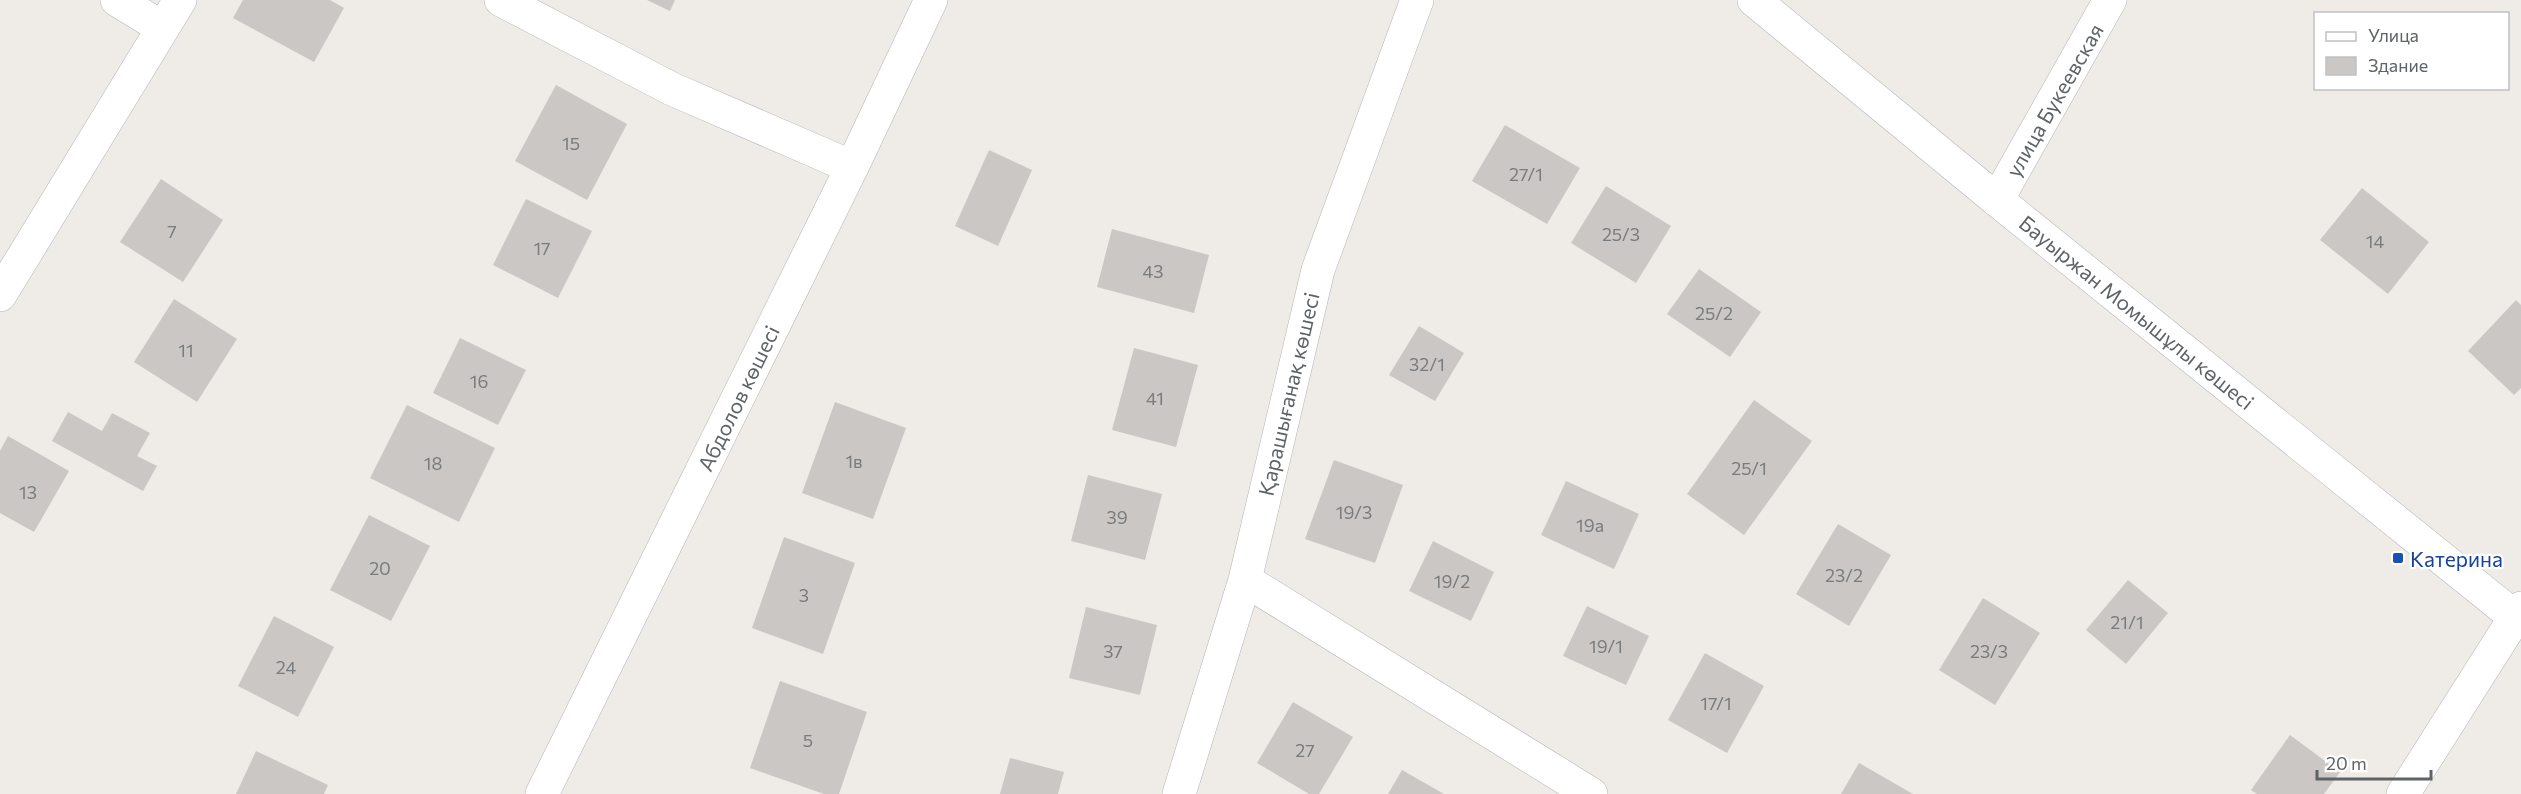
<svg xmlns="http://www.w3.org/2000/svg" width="2521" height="794" viewBox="0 0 2521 794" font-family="Commissioner,sans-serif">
<rect width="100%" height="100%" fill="#efece7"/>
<path fill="#cbc7c4" d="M243,0H330L344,8L314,62L233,18Z
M647,0H675L670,11Z
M556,85L627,124L587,200L515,161Z
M1505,125L1580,168L1547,224L1472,181Z
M989,150L1032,170L998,246L955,226Z
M161,179L223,220L183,282L120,242Z
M1606,186L1671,226L1636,283L1571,243Z
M2362,188L2429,242L2388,294L2320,240Z
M526,199L592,231L558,298L493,265Z
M1112,229L1209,255L1194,313L1097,287Z
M1699,269L1761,312L1730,357L1667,314Z
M174,299L237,339L197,402L134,362Z
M2516,300L2521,305V388L2514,395L2468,351Z
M1419,326L1464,353L1435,401L1389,375Z
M460,338L526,370L498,425L433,393Z
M1134,348L1198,365L1176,447L1112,430Z
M1754,400L1812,441L1744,535L1687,494Z
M835,402L906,428L873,519L802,493Z
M407,405L495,448L459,522L370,478Z
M68,412L102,431L112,413L150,433L137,456L157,466L143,491L52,441Z
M8,436L69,471L34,532L0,513V451Z
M1334,460L1403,485L1375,563L1305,539Z
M1088,475L1162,494L1145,560L1071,541Z
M1566,481L1639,514L1614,569L1541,535Z
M369,515L430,546L391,621L330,590Z
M1838,524L1891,555L1849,626L1796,594Z
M784,537L855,563L823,654L752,628Z
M1433,541L1494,572L1471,621L1409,591Z
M2128,580L2168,613L2126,664L2086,630Z
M1983,598L2040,633L1995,705L1939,670Z
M1587,606L1649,636L1626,685L1563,656Z
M1086,607L1157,625L1140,695L1069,678Z
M274,616L334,647L298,717L238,686Z
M1705,653L1764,686L1727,753L1668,720Z
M780,681L867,712L839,794H824L750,768Z
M1293,702L1353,737L1319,794H1309L1257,763Z
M2290,735L2340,772L2324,794H2257L2251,790Z
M256,751L328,785L324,794H236Z
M1010,758L1064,772L1058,794H1000Z
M1859,763L1913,794H1841Z
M1402,770L1444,794H1388Z"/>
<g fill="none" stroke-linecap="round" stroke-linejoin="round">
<defs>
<path id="street" d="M117,0L163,28
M501,0L672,89L852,167
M1997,200L2110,0
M0,295L180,0
M1245,580L1591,794
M1179,794L1245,580L1318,270L1417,0
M2403,794L2521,608"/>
<path id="secondary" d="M1754,0L1997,200L2521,622
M542,794L852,167L931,0"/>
</defs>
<use href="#street" stroke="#b2b5b8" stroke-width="34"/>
<use href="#secondary" stroke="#b1b5b8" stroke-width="34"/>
<use href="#street" stroke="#fff" stroke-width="33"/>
<use href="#secondary" stroke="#fff" stroke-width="33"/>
</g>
<rect fill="#1a4fb4" stroke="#fff" stroke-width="2" x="2392" y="552" width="12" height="12" rx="3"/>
<g text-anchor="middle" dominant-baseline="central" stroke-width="4.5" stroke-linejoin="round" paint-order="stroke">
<g font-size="18" fill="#797c7e">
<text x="571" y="143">15</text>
<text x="1526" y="174">27/1</text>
<text x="172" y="231">7</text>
<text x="1621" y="234">25/3</text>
<text x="2375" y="241">14</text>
<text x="542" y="248">17</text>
<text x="1153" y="271">43</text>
<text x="1714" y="313">25/2</text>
<text x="186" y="350">11</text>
<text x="1427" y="364">32/1</text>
<text x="479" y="381">16</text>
<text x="1155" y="398">41</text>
<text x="854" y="461">1в</text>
<text x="433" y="463">18</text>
<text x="1749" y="468">25/1</text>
<text x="28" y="492">13</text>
<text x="1354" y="512">19/3</text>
<text x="1117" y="517">39</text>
<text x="1590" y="525">19а</text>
<text x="380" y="568">20</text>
<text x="1844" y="575">23/2</text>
<text x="1452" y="581">19/2</text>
<text x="804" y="595">3</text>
<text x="2127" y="622">21/1</text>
<text x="1606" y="646">19/1</text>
<text x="1113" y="651">37</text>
<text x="1989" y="651">23/3</text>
<text x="286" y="667">24</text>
<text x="1716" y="703">17/1</text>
<text x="808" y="740">5</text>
<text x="1305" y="750">27</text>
</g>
<g font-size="21" fill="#5e6366" stroke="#fff">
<text transform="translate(2054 100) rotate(-60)">улица Букеевская</text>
<text transform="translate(2137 312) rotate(39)">Бауыржан Момышұлы көшесі</text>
<text transform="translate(1288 394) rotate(-77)">Қарашығанақ көшесі</text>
<text transform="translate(738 398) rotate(-64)">Абдолов көшесі</text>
</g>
<g font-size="21" fill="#164399" stroke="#fff" text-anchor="start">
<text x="2410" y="558">Катерина</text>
</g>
</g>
<rect x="2314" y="12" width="195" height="78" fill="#ffffff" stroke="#bfc1c2" stroke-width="1.5"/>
<rect x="2326" y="32" width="30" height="9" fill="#ffffff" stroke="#bfc1c2" stroke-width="1.5"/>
<text x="2368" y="42" font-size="18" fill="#5e6366">Улица</text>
<rect x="2326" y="57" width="30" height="18" fill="#cbc7c4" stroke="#bfc1c2" stroke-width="1.5"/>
<text x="2368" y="72" font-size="18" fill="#5e6366">Здание</text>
<path d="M2317 770v9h114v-9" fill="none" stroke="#5e6366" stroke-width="3"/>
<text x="2326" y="770" font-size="18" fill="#5e6366" stroke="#ffffff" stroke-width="4.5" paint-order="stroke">20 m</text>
</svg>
